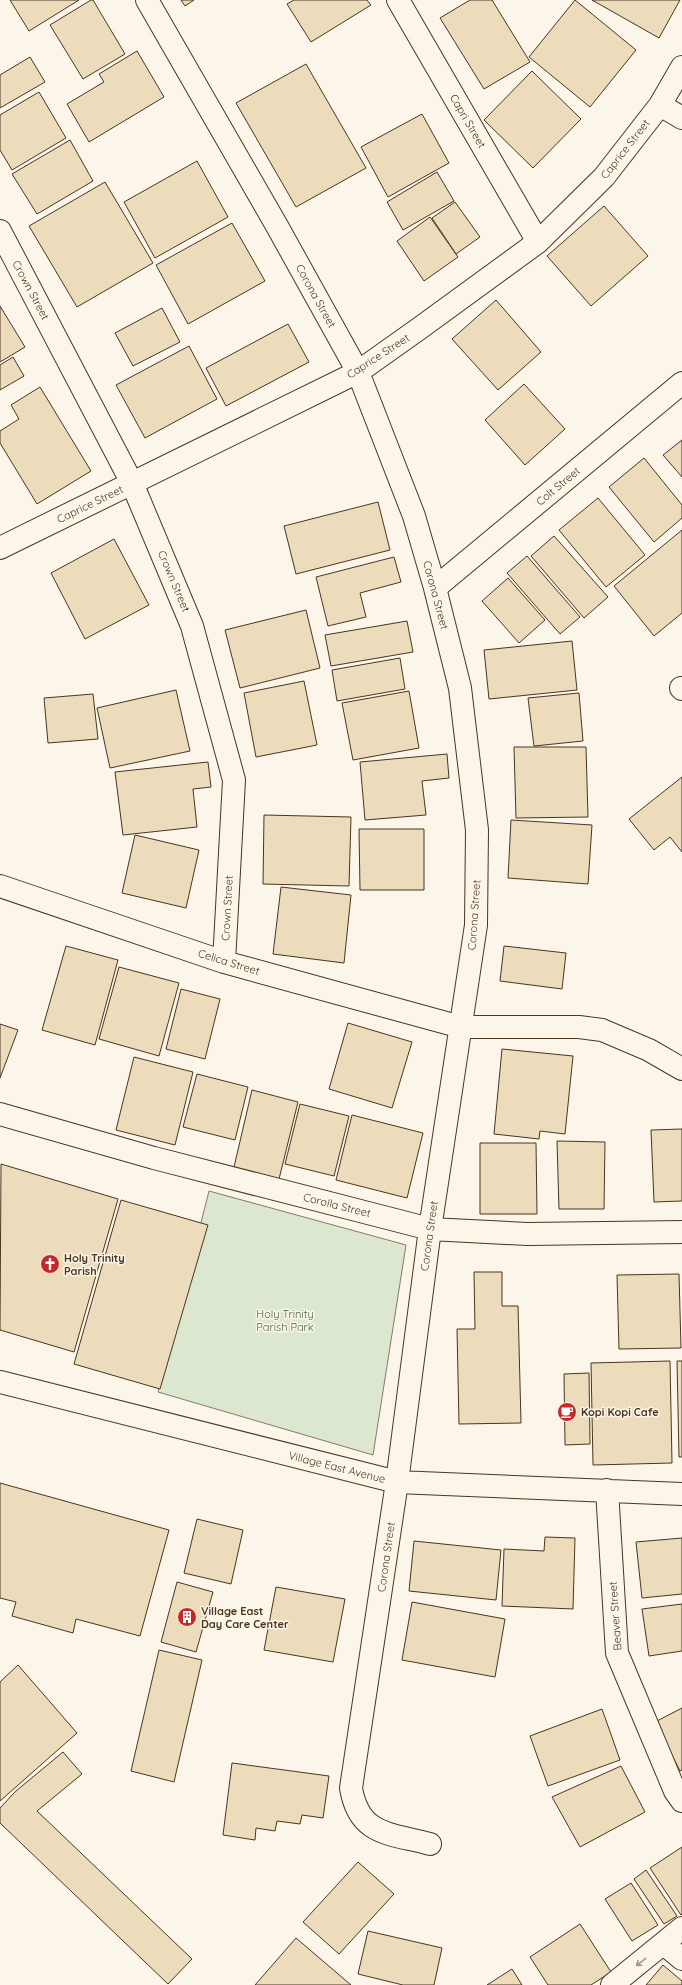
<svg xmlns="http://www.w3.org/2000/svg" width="682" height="1985" viewBox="0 0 682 1985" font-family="Quicksand,sans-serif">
<rect width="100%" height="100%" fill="#fbf6e9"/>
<path fill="#dce7d0" stroke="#887966" d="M209,1191L406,1245L373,1455L158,1392Z"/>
<path fill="#ecdcbc" stroke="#4a3520" d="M10,0H79L29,31Z
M91,0H93L125,54L83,79L50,25Z
M181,0H194L185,6Z
M294,0H367L371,5L311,42L287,4Z
M470,0H492L530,62L484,89L440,18Z
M575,0L636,50L590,107L529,57Z
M592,0H680L659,38Z
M137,51L164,97L89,142L67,104L104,82L99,74Z
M30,57L45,82L0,108V75Z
M306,64L366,168L296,207L236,103Z
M532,71L581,119L533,168L484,120Z
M39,92L66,138L12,170L0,150V115Z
M422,114L449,163L388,197L361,147Z
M70,140L93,181L37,214L12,174Z
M197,161L228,217L155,258L124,202Z
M437,172L454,201L403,230L387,202Z
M105,182L153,263L77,307L29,226Z
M455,202L480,237L456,254L432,218Z
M604,206L648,256L591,306L547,256Z
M430,217L458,257L424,281L397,241Z
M232,223L265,281L188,324L156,265Z
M496,300L541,352L498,390L452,339Z
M0,306L25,347L0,362Z
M162,308L180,342L133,366L115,333Z
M288,324L309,362L226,406L206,368Z
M189,346L217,399L145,438L116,385Z
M13,357L24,376L0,390V365Z
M524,384L565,429L525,465L485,420Z
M40,387L91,471L37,504L0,443V431L19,419L11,405Z
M682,440V477L663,455Z
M644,458L682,505V518L654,542L609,487Z
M598,498L645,555L606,587L559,530Z
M378,502L390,550L296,574L284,526Z
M682,530V613L654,636L614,586Z
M554,536L608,597L584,618L531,556Z
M114,539L149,605L85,639L51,573Z
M527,556L580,617L560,634L507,573Z
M394,557L401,582L360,593L366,617L328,626L316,577Z
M508,578L545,620L519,643L482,601Z
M306,610L320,668L240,688L225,630Z
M407,621L413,652L331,666L325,635Z
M572,641L577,690L489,699L484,650Z
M400,658L405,689L337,701L332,670Z
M304,681L317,745L256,757L244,693Z
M176,690L190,751L110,768L97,708Z
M409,691L419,748L353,760L342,703Z
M579,693L583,741L534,746L528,698Z
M93,694L98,739L48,743L44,698Z
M514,747H586L588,817L516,818Z
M447,754L449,778L422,781L426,815L365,820L360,762Z
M208,762L211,787L193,789L197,827L123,835L115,772Z
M682,777V852L670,837L654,850L629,819Z
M264,815L351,817L349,886L263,884Z
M511,820L592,825L588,884L508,878Z
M359,829H424V890H360Z
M135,835L199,850L186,908L122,893Z
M281,887L351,895L344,963L273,954Z
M66,946L118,960L95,1045L42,1030Z
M504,946L566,953L562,989L500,981Z
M119,967L179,983L159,1056L99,1039Z
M181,989L220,999L205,1059L166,1049Z
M348,1023L412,1042L392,1108L329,1089Z
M0,1024L18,1030L0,1078Z
M502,1049L573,1056L565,1134L540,1131L539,1139L494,1134Z
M134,1057L193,1072L175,1145L116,1130Z
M197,1074L248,1087L235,1140L183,1127Z
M252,1090L298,1102L279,1179L234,1167Z
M300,1104L349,1116L334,1176L285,1164Z
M352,1115L423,1133L407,1198L336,1180Z
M682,1129V1201L654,1202L651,1130Z
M557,1141L605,1142L604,1209H559Z
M480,1143H536L537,1214H480Z
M1,1164L118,1199L74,1352L0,1330Z
M121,1200L208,1225L160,1389L74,1364Z
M474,1272H502V1306H518L521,1423L459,1424L457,1329H475Z
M679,1274L681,1348L619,1349L617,1275Z
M670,1361L672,1463L593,1465L591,1363Z
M677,1361H682V1457H679Z
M589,1373L590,1444L565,1445L564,1374Z
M0,1483L169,1530L140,1636L76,1619L73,1633L12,1616L16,1602L0,1598Z
M197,1519L243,1530L231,1584L184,1573Z
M545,1537L575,1538L573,1609L502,1606L504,1549L544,1551Z
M682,1538V1594L642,1598L636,1542Z
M414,1541L501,1550L496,1600L409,1591Z
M177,1582L213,1592L196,1652L161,1642Z
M276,1587L345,1599L333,1662L264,1650Z
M412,1602L505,1619L495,1677L402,1660Z
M682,1604V1651L649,1656L642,1609Z
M159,1650L202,1660L174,1782L131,1771Z
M18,1665L77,1733L0,1801V1682Z
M682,1708V1770L680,1771L655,1722Z
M602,1709L620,1760L548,1786L530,1736Z
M63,1752L82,1774L37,1811L192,1959L168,1984L0,1823V1808L16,1791Z
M232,1763L329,1776L323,1818L302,1815L300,1824L277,1821L275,1831L256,1828L255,1840L223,1835Z
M621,1766L645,1812L580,1847L552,1797Z
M682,1847V1914L681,1915L650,1868Z
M358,1862L394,1894L339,1954L303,1922Z
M646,1870L677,1916L664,1924L634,1879Z
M631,1883L658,1925L632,1941L605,1899Z
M580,1924L611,1972L591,1985H548L530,1957Z
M368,1931L442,1948L434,1985H403L358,1974Z
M296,1938L351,1985H255Z
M663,1965L682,1981V1985H646Z
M512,1969L522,1985H487Z"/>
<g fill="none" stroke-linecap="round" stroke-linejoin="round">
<defs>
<path id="minor" d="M147,0L277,226L358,372L414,516L435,588L460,688L477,830L476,925L430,1229L397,1482L351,1788C359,1836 390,1833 430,1844
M398,0L538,242
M660,105L682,118
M0,231L132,483L192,626L234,780L224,962
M0,548L358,372L420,328L538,242L604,177L660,105L682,67
M435,588L682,383
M681,688L682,689
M0,886L224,962L461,1027H579L602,1030L649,1050L682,1069
M0,1114L154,1158L430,1229L527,1234L682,1232
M0,1382L397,1482L682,1494
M607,1490L617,1653L675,1791L682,1801
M664,1944L682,1959
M612,1985L682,1928"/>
</defs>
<use href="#minor" stroke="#4a3520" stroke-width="24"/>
<use href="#minor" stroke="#fbf6e9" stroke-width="22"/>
</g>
<defs><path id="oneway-shaft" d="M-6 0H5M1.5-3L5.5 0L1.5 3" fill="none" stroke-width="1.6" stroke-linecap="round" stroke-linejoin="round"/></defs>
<use stroke="#a29684" href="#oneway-shaft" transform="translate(641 1962) rotate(142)"/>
<defs>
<symbol id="church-disc" viewBox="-11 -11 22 22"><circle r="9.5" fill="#c62828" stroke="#fbf6e9"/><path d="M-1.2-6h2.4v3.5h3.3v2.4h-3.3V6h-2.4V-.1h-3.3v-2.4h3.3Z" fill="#fff"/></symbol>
<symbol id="cafe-disc" viewBox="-11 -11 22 22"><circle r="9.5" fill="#c62828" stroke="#fbf6e9"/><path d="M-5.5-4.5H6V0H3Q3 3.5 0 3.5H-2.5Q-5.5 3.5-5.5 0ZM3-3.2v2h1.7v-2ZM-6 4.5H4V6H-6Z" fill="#fff"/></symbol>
<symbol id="building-disc" viewBox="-11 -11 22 22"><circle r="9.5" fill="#c62828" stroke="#fbf6e9"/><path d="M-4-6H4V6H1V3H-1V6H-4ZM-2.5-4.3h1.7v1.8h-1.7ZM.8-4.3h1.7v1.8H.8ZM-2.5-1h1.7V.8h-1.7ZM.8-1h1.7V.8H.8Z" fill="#fff"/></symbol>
</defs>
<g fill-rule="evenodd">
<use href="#church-disc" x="39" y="1253" width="22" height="22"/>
<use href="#cafe-disc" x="556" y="1401" width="22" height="22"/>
<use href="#building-disc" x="176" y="1606" width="22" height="22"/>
</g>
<g text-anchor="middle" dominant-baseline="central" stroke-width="3" stroke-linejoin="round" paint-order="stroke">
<g font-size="11" fill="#4a3520" stroke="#fbf6e9">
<text transform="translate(468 121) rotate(60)">Capri Street</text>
<text transform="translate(625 149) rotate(-52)">Caprice Street</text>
<text transform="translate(31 290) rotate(62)">Crown Street</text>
<text transform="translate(316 296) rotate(61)">Corona Street</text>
<text transform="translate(378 356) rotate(-33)">Caprice Street</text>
<text transform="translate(558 486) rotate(-40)">Colt Street</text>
<text transform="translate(90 504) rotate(-26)">Caprice Street</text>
<text transform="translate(174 581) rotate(67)">Crown Street</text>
<text transform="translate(436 595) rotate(75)">Corona Street</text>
<text transform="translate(227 908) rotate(-87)">Crown Street</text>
<text transform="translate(474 915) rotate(-86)">Corona Street</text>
<text transform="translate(229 962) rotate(17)">Celica Street</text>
<text transform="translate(337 1205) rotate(14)">Corolla Street</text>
<text transform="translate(429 1236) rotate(-82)">Corona Street</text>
<text transform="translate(337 1467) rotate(14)">Village East Avenue</text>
<text transform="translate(386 1557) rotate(-82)">Corona Street</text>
<text transform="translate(615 1616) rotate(-94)">Beaver Street</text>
</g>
<g font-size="11" font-weight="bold" fill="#4a3520" stroke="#fbf6e9" text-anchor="start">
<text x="64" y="1258">Holy Trinity<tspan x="64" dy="13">Parish</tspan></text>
<text x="581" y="1412">Kopi Kopi Cafe</text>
<text x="201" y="1611">Village East<tspan x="201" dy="13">Day Care Center</tspan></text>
</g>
<g font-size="11" fill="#436837" stroke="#fbf6e9">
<text x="285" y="1314">Holy Trinity<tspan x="285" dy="13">Parish Park</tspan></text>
</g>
</g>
</svg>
